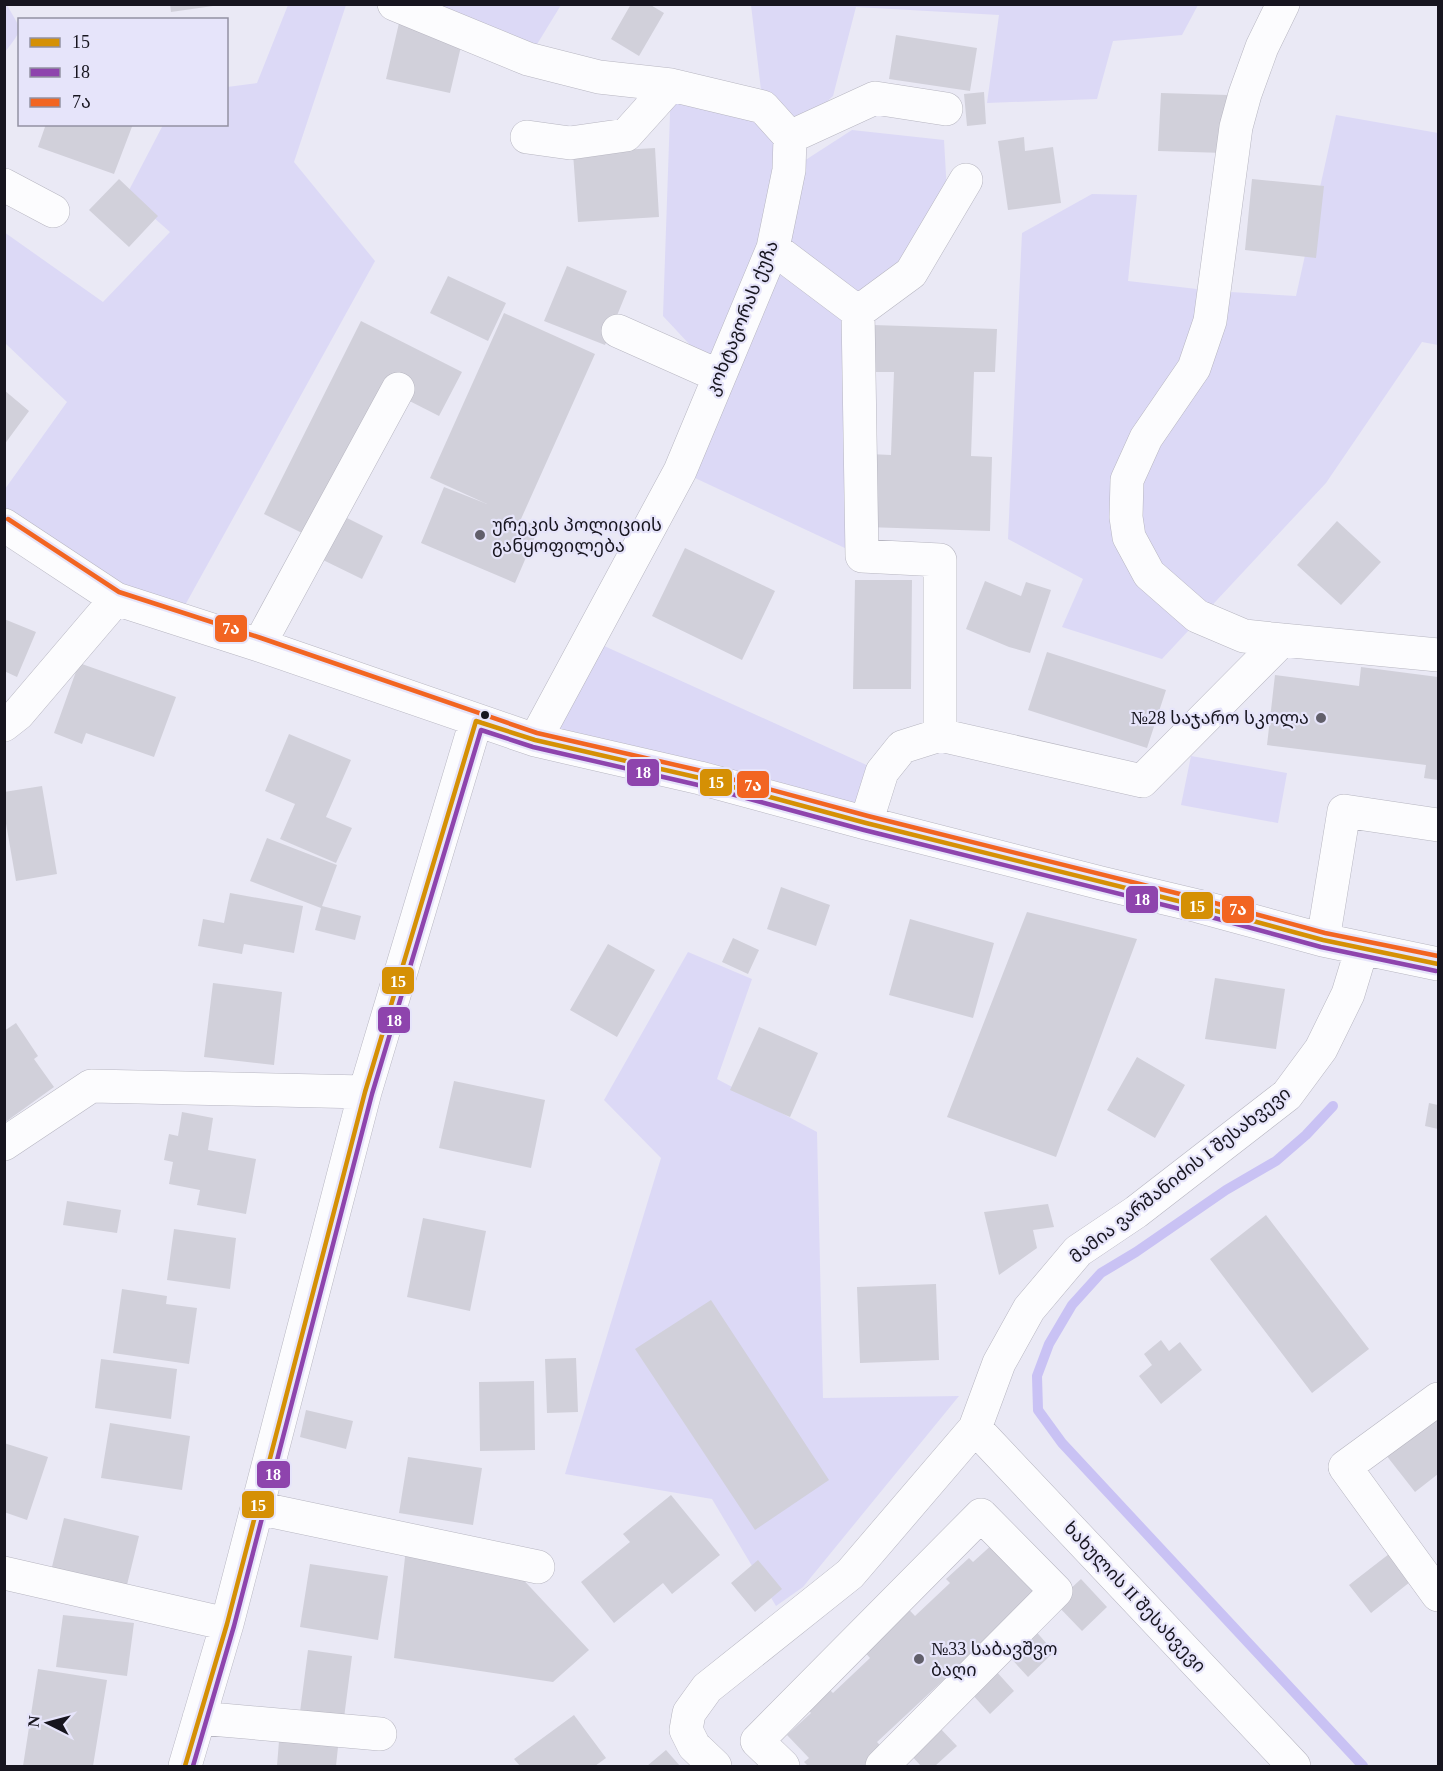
<svg xmlns="http://www.w3.org/2000/svg" width="1443" height="1771" viewBox="0 0 1443 1771" font-family="'Times New Roman','Noto Sans Georgian',serif">
<rect width="100%" height="100%" fill="#eae9f5"/>
<path fill="#dcd9f6" d="M5,4L7,5C22,32 24,27 5,52Z
M288,5H346L294,162L375,261L178,618L5,525V489L67,402L5,343L4,232L103,302L170,232L127,194L163,125L226,124L227,87L257,83Z
M394,5H561L528,59Z
M751,5H1198L1182,35L1113,41L1097,99L987,103L999,15L856,7L833,96L790,137V170L852,130L944,140L948,210L858,312L862,556L680,471L719,376L663,316L671,85L763,107Z
M1336,115L1438,133V345L1422,342L1326,483L1162,659L1062,627L1083,579L1008,539L1022,233L1092,194L1137,195L1128,281L1214,291L1296,296Z
M591,640L882,772L866,823L535,740Z
M1191,756L1287,773L1278,823L1181,805Z
M688,952L752,979L717,1079L817,1132L823,1398L959,1396L803,1587L776,1606L712,1499L565,1474L661,1158L604,1100Z"/>
<g fill="none" stroke-linecap="round" stroke-linejoin="round">
<path stroke="#c9c2f4" stroke-width="10" d="M1333,1106L1306,1135L1276,1161L1226,1190L1136,1252L1101,1273L1072,1305L1049,1344L1037,1376L1038,1410L1062,1443L1363,1766"/>
</g>
<path fill="#d1d0da" d="M170,4H213V6L171,12Z
M631,4H649L664,13L639,56L611,39Z
M399,23L463,38L450,93L386,79Z
M896,35L977,48L970,91L889,79Z
M984,92L986,124L967,126L964,94Z
M1161,93L1228,95L1225,153L1158,151Z
M46,124H133L114,174L38,147Z
M1024,137L1025,151L1053,147L1061,203L1008,210L998,141Z
M655,148L659,217L578,222L573,153Z
M119,179L158,216L129,247L89,210Z
M1252,179L1324,186L1316,258L1245,250Z
M567,266L627,291L605,345L544,321Z
M448,276L506,303L488,341L430,313Z
M504,313L595,354L521,519L539,527L515,583L421,543L444,487L487,504L430,478Z
M361,321L462,372L439,416L382,387L308,536L264,514Z
M873,325L997,329L995,372H974L971,456L992,457L990,531L866,527L869,454L891,455L894,372H872Z
M4,390L29,411L4,445Z
M345,517L383,536L362,579L323,560Z
M1337,521L1381,562L1341,605L1297,565Z
M685,548L775,591L742,660L652,616Z
M855,580H912L911,689H853Z
M985,581L1021,596L1026,582L1051,590L1030,653L1009,647L966,629Z
M4,619L36,632L17,677L4,671Z
M1047,652L1166,690L1147,748L1028,710Z
M79,663L176,697L154,757L86,733L82,744L54,733Z
M1361,667L1438,677V780L1424,778L1426,765L1267,745L1275,675L1359,686Z
M289,734L351,760L326,817L352,828L336,863L280,839L295,804L265,791Z
M42,786L57,874L16,881L4,812V792Z
M267,838L337,865L322,906L361,916L355,940L315,930L321,908L250,881Z
M781,887L830,905L816,946L767,929Z
M230,893L303,906L294,953L244,944L242,954L198,946L203,919L224,923Z
M1027,912L1137,939L1056,1157L947,1117Z
M910,919L994,943L973,1018L889,995Z
M733,938L759,950L748,974L722,962Z
M608,944L655,970L617,1037L570,1010Z
M1215,978L1285,989L1276,1049L1205,1039Z
M213,983L282,992L274,1065L204,1057Z
M16,1023L38,1056L34,1059L54,1087L4,1123V1031Z
M759,1027L818,1053L790,1117L730,1090Z
M1137,1057L1185,1085L1155,1138L1107,1110Z
M454,1081L545,1100L531,1168L439,1148Z
M1429,1103L1438,1105V1129L1425,1126Z
M182,1112L213,1118L208,1150L256,1159L246,1214L197,1205L200,1190L169,1184L173,1162L164,1160L169,1134L178,1136Z
M67,1201L121,1210L117,1233L63,1225Z
M1048,1204L1054,1227L1033,1230L1037,1248L999,1275L984,1212Z
M1266,1215L1369,1349L1312,1393L1210,1259Z
M423,1218L486,1231L470,1311L407,1297Z
M174,1229L236,1238L230,1289L167,1280Z
M936,1284L939,1360L860,1363L857,1287Z
M122,1289L167,1296L166,1304L197,1308L189,1364L113,1353Z
M711,1300L829,1480L755,1530L635,1349Z
M1161,1340L1169,1351L1180,1342L1202,1370L1161,1404L1139,1376L1152,1365L1144,1354Z
M576,1358L578,1412L547,1413L545,1359Z
M101,1359L177,1369L171,1419L95,1408Z
M534,1381L535,1450L480,1451L479,1382Z
M1438,1393V1474L1415,1492L1375,1441Z
M306,1410L353,1421L346,1449L300,1437Z
M110,1423L190,1436L182,1490L101,1478Z
M4,1443L48,1457L27,1520L4,1512Z
M408,1457L482,1468L473,1525L399,1513Z
M671,1495L720,1555L672,1594L663,1583L614,1623L581,1582L630,1542L623,1534Z
M64,1518L139,1536L124,1597L49,1579Z
M995,1542L1039,1591L877,1742L896,1763L893,1766H808L804,1762L809,1758L787,1735L811,1713L806,1707L827,1687L833,1693L870,1658L853,1639L898,1598L915,1616L950,1583L946,1579L969,1558L973,1562Z
M406,1548L517,1573L589,1650L553,1682L394,1658Z
M1389,1554L1410,1582L1371,1613L1349,1585Z
M758,1560L782,1589L755,1612L731,1583Z
M310,1564L388,1576L378,1640L300,1627Z
M1081,1579L1107,1607L1082,1631L1055,1603Z
M63,1615L134,1623L127,1676L56,1667Z
M1033,1628L1054,1652L1028,1677L1006,1653Z
M308,1650L352,1656L344,1718L300,1712Z
M38,1669L107,1680L93,1766H23Z
M995,1670L1014,1691L990,1714L971,1693Z
M574,1715L606,1758L595,1766H520L514,1759Z
M938,1726L957,1746L935,1766H921L909,1753Z
M279,1741L338,1747L336,1766H277Z
M666,1750L680,1766H647Z"/>
<g fill="none" stroke-linecap="round" stroke-linejoin="round">
<defs>
<path id="minor" d="M394,4L528,59L599,77L671,85L763,107L790,137L789,170L773,248L680,471L535,740
M527,137L570,143L626,135L671,85
M790,137L875,98L946,109
M4,185L53,211
M773,248L858,312L862,556L940,560V735
M858,312L911,273L966,180
M618,331L719,376
M4,525L116,599L259,645L535,740L700,778L866,823L1101,883L1198,906L1323,940L1438,964
M1282,640L1244,636L1197,616L1149,574L1129,537L1126,517L1127,480L1146,438L1194,368L1210,321L1236,127L1245,94L1262,47L1283,4
M259,645L398,389
M4,725L18,714L116,599
M866,823L882,772L902,747L940,735L1142,781L1282,640L1438,655
M1323,940L1344,811L1438,825
M4,1144L91,1086L365,1092
M1438,1399L1345,1467L1438,1595
M975,1428L1294,1766
M257,1508L538,1567
M4,1573L227,1624
M199,1718L380,1734
M185,1766L227,1624L365,1092L476,721
M715,1766L694,1746L686,1730L689,1713L707,1688L850,1574L975,1428L999,1363L1029,1309L1078,1251L1136,1212L1287,1095L1321,1049L1348,994L1362,948
M783,1766L757,1741L981,1515L1056,1591L882,1766"/>
</defs>
<use href="#minor" stroke="#b7b6c1" stroke-width="34"/>
<use href="#minor" stroke="#fcfcfe" stroke-width="33"/>
<defs>
<path id="bus-1" d="M476,721L535,740L700,778L866,823L1198,906L1323,940L1438,964
M185,1766L227,1624L365,1092L476,721"/>
<path id="bus-2" d="M193,1766L234,1626L372,1094L481,730L533,747L698,785L864,830L1196,913L1321,947L1436,971"/>
<path id="bus-3" d="M8,519L119,592L261,638L537,733L702,771L868,816L1200,899L1325,933L1438,956"/>
</defs>
<use href="#bus-1" stroke="#e6e4fa" stroke-width="9"/>
<use href="#bus-2" stroke="#e6e4fa" stroke-width="9"/>
<use href="#bus-3" stroke="#e6e4fa" stroke-width="9"/>
<use href="#bus-1" stroke="#d59005" stroke-width="4.5"/>
<use href="#bus-2" stroke="#8e44ad" stroke-width="4.5"/>
<use href="#bus-3" stroke="#f26522" stroke-width="4.5"/>
</g>
<g fill="#615f6a" stroke="#e6e4fa" stroke-width="2">
<circle cx="480" cy="535" r="6"/>
<circle cx="1321" cy="718" r="6"/>
<circle cx="919" cy="1659" r="6"/>
</g>
<circle fill="#17151f" stroke="#e6e4fa" stroke-width="2" cx="485" cy="715" r="5"/>
<g text-anchor="middle" dominant-baseline="central" stroke-width="4.5" stroke-linejoin="round" paint-order="stroke">
<g font-size="18" fill="#17151f" stroke="#e6e4fa">
<text transform="translate(742 318) rotate(-68)">კოხტაგორას ქუჩა</text>
<text transform="translate(1180 1175) rotate(-38)">მამია ვარშანიძის I შესახვევი</text>
<text transform="translate(1135 1597) rotate(47)">ხახულის II შესახვევი</text>
</g>
<g font-size="18" fill="#17151f" stroke="#e6e4fa" text-anchor="start">
<text x="492" y="525">ურეკის პოლიციის<tspan x="492" dy="21">განყოფილება</tspan></text>
<text x="1309" y="718" text-anchor="end">№28 საჯარო სკოლა</text>
<text x="931" y="1649">№33 საბავშვო<tspan x="931" dy="21">ბაღი</tspan></text>
</g>
</g>
<g stroke="#e6e4fa" stroke-width="2">
<rect x="214" y="614" width="34" height="29" rx="6" fill="#f26522"/>
<rect x="626" y="758" width="34" height="29" rx="6" fill="#8e44ad"/>
<rect x="699" y="768" width="34" height="29" rx="6" fill="#d59005"/>
<rect x="736" y="770" width="34" height="29" rx="6" fill="#f26522"/>
<rect x="1125" y="885" width="34" height="29" rx="6" fill="#8e44ad"/>
<rect x="1180" y="891" width="34" height="29" rx="6" fill="#d59005"/>
<rect x="1221" y="895" width="34" height="29" rx="6" fill="#f26522"/>
<rect x="381" y="966" width="34" height="29" rx="6" fill="#d59005"/>
<rect x="377" y="1006" width="34" height="28" rx="6" fill="#8e44ad"/>
<rect x="256" y="1460" width="35" height="29" rx="6" fill="#8e44ad"/>
<rect x="241" y="1490" width="34" height="29" rx="6" fill="#d59005"/>
</g>
<g font-size="16" text-anchor="middle" font-weight="bold" fill="#fff">
<text x="231" y="634">7ა</text>
<text x="643" y="778">18</text>
<text x="716" y="788">15</text>
<text x="753" y="791">7ა</text>
<text x="1142" y="905">18</text>
<text x="1197" y="912">15</text>
<text x="1238" y="915">7ა</text>
<text x="398" y="987">15</text>
<text x="394" y="1026">18</text>
<text x="273" y="1480">18</text>
<text x="258" y="1511">15</text>
</g>
<rect width="1443" height="1771" fill="none" stroke="#17151f" stroke-width="12"/>
<rect x="18" y="18" width="210" height="108" fill="#e6e4fa" stroke="#9391a2" stroke-width="1.5"/>
<rect x="30" y="38" width="30" height="9" fill="#d59005" stroke="#9391a2" stroke-width="1.5"/>
<text x="72" y="48" font-size="18" fill="#17151f">15</text>
<rect x="30" y="68" width="30" height="9" fill="#8e44ad" stroke="#9391a2" stroke-width="1.5"/>
<text x="72" y="78" font-size="18" fill="#17151f">18</text>
<rect x="30" y="98" width="30" height="9" fill="#f26522" stroke="#9391a2" stroke-width="1.5"/>
<text x="72" y="108" font-size="18" fill="#17151f">7ა</text>
<g transform="translate(48 1723) rotate(276)" stroke="#e6e4fa" stroke-width="4.5" paint-order="stroke">
<path d="M0-4.5L10 22L0 15L-10 22Z" fill="#17151f"/>
<text y="-9" font-size="16" font-weight="bold" text-anchor="middle" fill="#17151f">N</text>
</g>
</svg>
